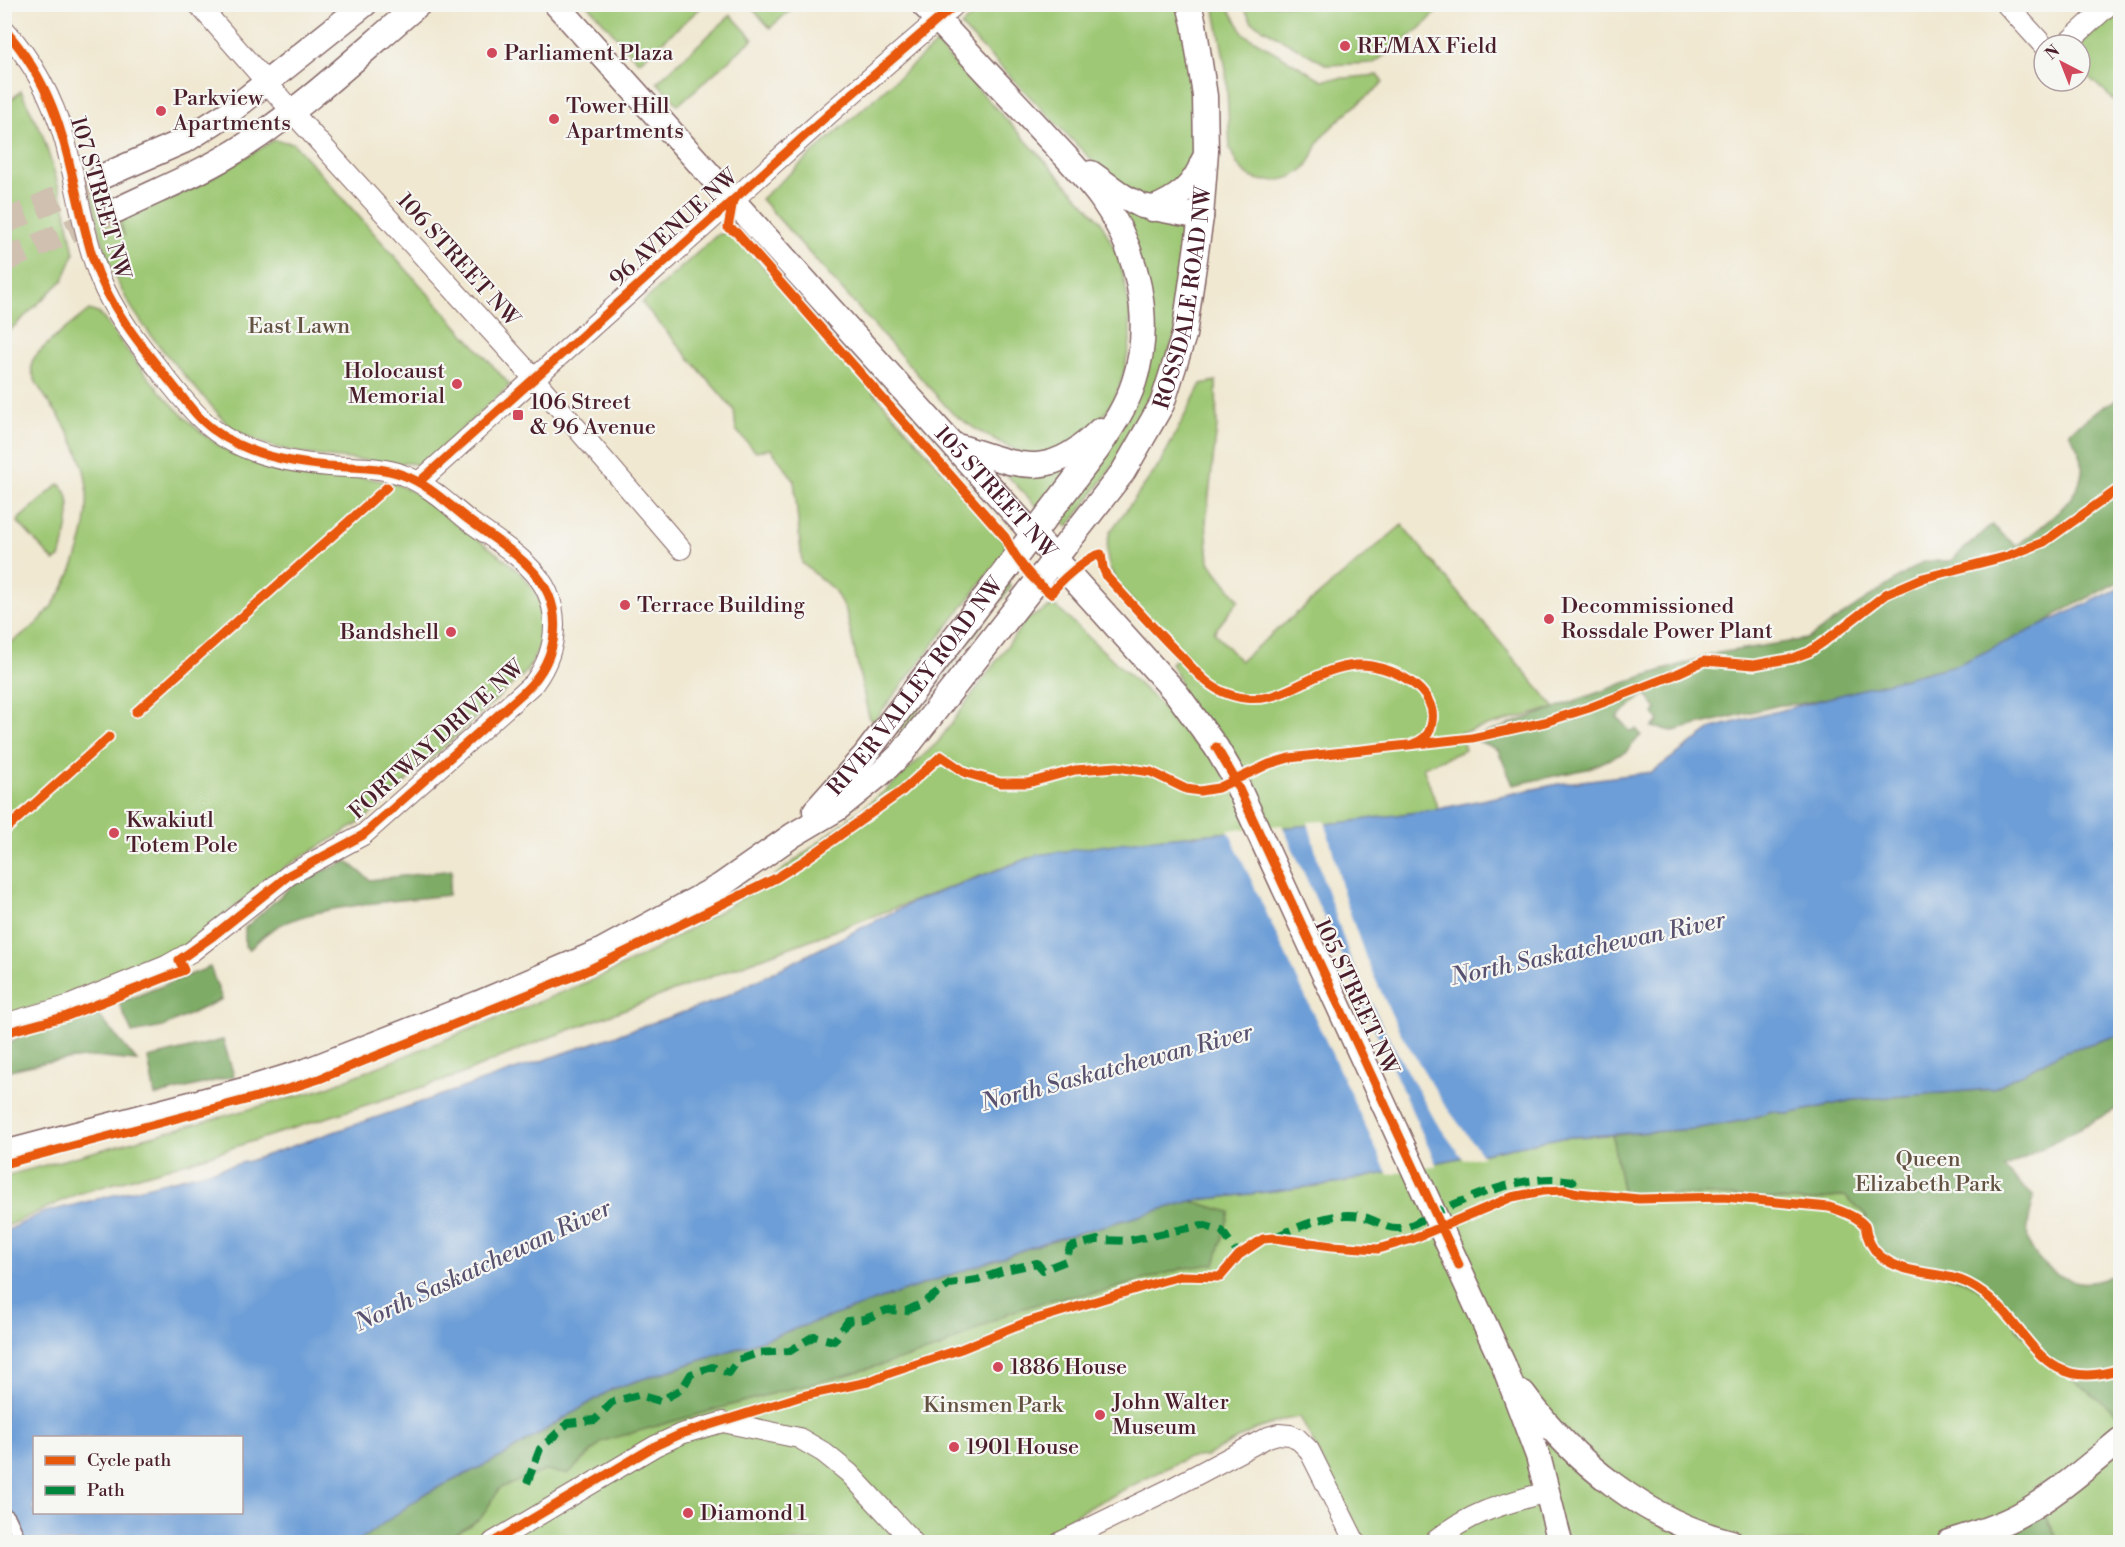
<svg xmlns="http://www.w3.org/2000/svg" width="2125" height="1547" viewBox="0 0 2125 1547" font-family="'Libre Bodoni',serif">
<rect width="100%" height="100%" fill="#f6f6f2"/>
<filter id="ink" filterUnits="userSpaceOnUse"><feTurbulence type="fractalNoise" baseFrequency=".0167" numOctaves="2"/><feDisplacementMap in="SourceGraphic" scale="12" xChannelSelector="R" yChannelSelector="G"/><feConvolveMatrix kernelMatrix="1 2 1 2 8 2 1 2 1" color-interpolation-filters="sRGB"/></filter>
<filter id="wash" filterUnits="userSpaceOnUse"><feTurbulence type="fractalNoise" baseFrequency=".008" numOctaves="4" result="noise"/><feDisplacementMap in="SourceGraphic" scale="24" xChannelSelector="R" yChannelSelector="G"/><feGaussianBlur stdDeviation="1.35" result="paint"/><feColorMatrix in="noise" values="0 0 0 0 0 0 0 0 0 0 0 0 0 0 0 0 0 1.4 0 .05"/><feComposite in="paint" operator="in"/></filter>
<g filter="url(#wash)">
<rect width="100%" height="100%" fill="#f0e8d1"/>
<path fill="#9ec874" stroke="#747450" stroke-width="1.5" d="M588,5H704L639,62Z
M749,5H796L770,28Z
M984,5H1180L1197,100L1195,155L1179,187L1146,199L1114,183L961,26Z
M1214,5H1227L1244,34L1322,80L1378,75L1383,83C1364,100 1339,117 1323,136C1315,145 1313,160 1305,168C1289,183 1256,187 1241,169C1236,164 1233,155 1230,149L1226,69Z
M1242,5H1443L1421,28L1374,63L1327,65L1252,22Z
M2120,8V99L2116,102L2081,70L2080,45Z
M731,15L753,39L678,105L657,82Z
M936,44L1100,220L1120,260L1130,310V342L1123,377L1113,402L1095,427L1077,442L1038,456L1022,453L1007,446L977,430L953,414L761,199Z
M21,91L43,136L65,207L74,254L63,280L5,335V105Z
M274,140L293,143L510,385L430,458L417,464C361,459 273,460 228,425C191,381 143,335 118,283C101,248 95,210 87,172L93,170L125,237L120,221L198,186Z
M1124,208L1188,227L1176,331L1156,393L1124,452L1068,527L1058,518L1146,372L1122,210Z
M726,232L738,238L1002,538L1007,550L874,721L869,718L846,611L834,590L802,563L794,480L771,449L755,451L736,430L734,410L642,303L717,235Z
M89,310L100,314C135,361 181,427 234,454C278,477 347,470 395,484C419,491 440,512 459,526C512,565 575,597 526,672L363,821L285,867L185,947L129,976L5,1016L4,647C14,640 25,634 34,626C70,593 93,529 86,480C83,460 73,439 62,421C54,407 27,378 32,362C37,349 77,320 89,310Z
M1216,381L1217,426L1206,521L1209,562L1239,600L1214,632L1240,661L1402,525L1555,708L1460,733L1465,750L1423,767L1438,809L1347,822L1142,840L1028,858L540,1041L457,1076L191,1161L77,1194L5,1227V1176L323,1089L602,976L654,950L762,886L885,791L938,742L1026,620L1054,605L1186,728L1179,679L1171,663L1177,658C1172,650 1168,641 1162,634C1138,602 1095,578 1110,532L1160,464L1201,384Z
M1064,469L1066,472L1039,509L1005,473L1006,471Z
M59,484C78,496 65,540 60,558L54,561L18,522L20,518Z
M1008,584L1011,587L927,696L914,719L908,727L894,733Z
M1612,1135L1623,1195H1711L1807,1201L1845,1196L1866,1216C1863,1280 1929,1264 1969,1283C2000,1299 2018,1334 2043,1357C2050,1364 2058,1368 2066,1374C2084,1388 2102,1402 2120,1416V1542H2059L2042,1509L1988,1542H1364L1300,1417L1283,1420L1254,1430L1206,1456L1186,1458L1076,1514L1060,1527L1028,1542H357L612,1389L1043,1243L1191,1201L1332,1184L1558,1138Z"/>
<path fill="#7eac66" stroke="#646648" stroke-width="1.5" d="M2120,398V581L2057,614L2035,632L1976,660L1851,694L1799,704L1780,705L1673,731L1652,727L1659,721L1654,713L1657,709L1645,694L1617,717L1630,731L1636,729L1641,735L1626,752L1587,769L1513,785L1498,750L1472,738L1641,677L1718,653L1807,639L1924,561H1950L1992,525L2016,546C2041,527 2091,495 2081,457C2079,449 2073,440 2069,432L2104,406Z
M347,861L370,880L452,870L448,895C401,901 312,905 273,929C264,934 256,943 249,950L245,946V928L295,883Z
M210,967L222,999L163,1027L132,1033L119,1003Z
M95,1011L137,1061L93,1057L47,1062L5,1071V1048L21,1035Z
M2120,1035V1107L2004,1168L2034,1197C2032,1209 2025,1227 2028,1239C2033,1260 2059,1280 2080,1282C2093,1284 2110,1278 2120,1270V1416C2102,1402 2084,1388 2066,1374C2059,1369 2052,1366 2047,1361C2020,1337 2002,1299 1969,1283C1929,1264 1864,1280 1866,1216L1845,1196L1807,1201L1711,1195H1623L1612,1135L1694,1129L1746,1120L1772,1111L1788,1114L1853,1100L1992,1089L2063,1052Z
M223,1040L234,1076L155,1096L148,1058Z
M1191,1201L1230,1212L1215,1264L1185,1268L1102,1292L1054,1299L1008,1313L940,1348L836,1378L778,1392L603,1441L568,1474L545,1471L500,1488L481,1518L444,1542H357L425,1494L501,1457L612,1389L748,1345L1043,1243Z
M2042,1509L2059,1542H1988Z"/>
<path fill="#6d9ed7" stroke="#5c5e81" stroke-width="1.5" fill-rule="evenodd" d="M2120,588V1035L2063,1052L1992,1089L1853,1100L1788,1114L1772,1111L1746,1120L1694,1129L1558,1138L1332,1184L1191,1201L1043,1243L748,1345L612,1389L501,1457L425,1494L357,1542H5L4,1232L42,1213L249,1161L716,1001L915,901L1037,855L1142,840L1347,822L1438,809L1558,784L1652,772L1713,728L1959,664ZM34,1438H242V1512H34Z"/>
<path fill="#f0e8d1" d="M1325,821L1346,902L1367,961L1389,1009L1400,1032L1444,1104L1483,1156L1464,1160L1436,1122L1384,1029L1351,960L1323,879L1308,822Z
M1282,825L1437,1166L1388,1175L1228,830Z"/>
</g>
<g filter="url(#ink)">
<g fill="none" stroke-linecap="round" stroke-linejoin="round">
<path stroke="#cfc0b0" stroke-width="24" stroke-dasharray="24 12" stroke-linecap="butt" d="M4,223L101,177
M4,262L14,256L117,210"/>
<defs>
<path id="minor" d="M198,4L302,123L523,366L681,549
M2006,4L2044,46
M4,29C33,61 53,99 65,141C77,186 83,234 100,278C114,314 141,347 165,377C183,399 200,422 224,437C254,456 294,463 329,466C354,468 380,466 403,475C428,484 449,505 469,521C489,536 512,549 529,567C563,599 560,648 534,683L363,835L289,875L191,952L166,966L68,1006L4,1024
M2065,45L2110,4
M419,482L830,113L956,4
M493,1542L655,1446L681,1434L723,1422L799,1438L823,1452L849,1473L913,1542
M1061,1542L1170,1489L1268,1437L1278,1434L1290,1435L1297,1438L1309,1450L1355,1542
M1434,1542C1470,1512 1503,1504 1547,1492"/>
<g id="major">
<path id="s1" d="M556,4L1177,694L1216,747L1232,774L1504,1366L1538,1456L1560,1542"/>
<path d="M1091,173L1123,196L1142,206L1201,217"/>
<path d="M101,177L186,140L227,114L365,4"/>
<path d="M1152,209C1177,199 1194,187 1203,161"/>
<path d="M117,210C160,189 204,172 244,146C307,105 362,52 419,4"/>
<path d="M954,445C1017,464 1046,484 1100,430"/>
<path id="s2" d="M815,811L865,755L1097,450C1111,429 1126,407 1134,382C1154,320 1138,250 1101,198C1091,184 1079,172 1068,159L923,4"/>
<path id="s3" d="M4,1153L251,1088L306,1071L479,1003L599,952L720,886L793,835L837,809L879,775L902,753L1123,472L1162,404L1184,335L1201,217L1206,151L1205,96L1194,24L1189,4"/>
<path d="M1523,1393C1572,1461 1649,1522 1731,1542"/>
<path d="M4,1521L14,1542"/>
<path d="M1949,1542C1973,1534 1997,1527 2019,1515C2056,1495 2087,1467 2120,1440"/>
</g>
</defs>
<use href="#minor" stroke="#846565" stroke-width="22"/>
<use href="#major" stroke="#846565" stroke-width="27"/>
<use href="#minor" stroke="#fff" stroke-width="20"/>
<use href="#major" stroke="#fff" stroke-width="24"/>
<path stroke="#4a1f2b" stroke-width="1.5" d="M4,1520L14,1542"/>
<path stroke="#00873e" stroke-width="8" stroke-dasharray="15 8" stroke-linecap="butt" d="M1277,1236C1301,1226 1338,1209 1364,1217C1376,1220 1386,1229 1399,1228C1410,1228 1426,1217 1436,1212C1475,1195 1530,1172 1572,1181L1578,1193
M527,1483L540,1449L568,1423L595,1420L612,1402L638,1395L660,1401L682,1389L691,1374L712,1367L729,1373L738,1360L758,1353L790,1351L814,1336L834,1341L848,1321L865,1319L887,1310L906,1311L925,1302L950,1284L977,1280L1006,1270L1037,1263L1043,1270L1066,1261L1070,1247L1097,1240L1127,1241L1202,1225L1222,1231L1239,1255"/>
<defs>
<path id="cycleway" d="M4,29C68,100 67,173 93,259C108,306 141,346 172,384C185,400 197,418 214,430C246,454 287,462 327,466C352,468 378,466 403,475C428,484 449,505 470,521C490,536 513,550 530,568C567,605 560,658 524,692L363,835L289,875L213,936L179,960L184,970L67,1016L4,1033
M733,200L728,228L736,232L1005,537C1016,560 1031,579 1051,594C1057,583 1088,556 1101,554L1103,568L1107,577C1131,603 1154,629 1179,654C1193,668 1208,688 1228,694C1281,713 1307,668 1357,665C1387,663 1442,689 1431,726C1429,736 1422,741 1413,744
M419,482L830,113L956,4
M136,712L387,487
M1216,747L1232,774L1459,1265
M4,831L109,737
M4,1164L291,1088L319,1079L586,971L776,878L805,860L901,792L941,756L966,773L1000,783H1028L1075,770L1117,767L1151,772L1186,789L1200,791L1218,788L1269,764L1289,758L1472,738L1545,722L1589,708L1674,675L1704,661L1754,665L1793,658L1809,652L1825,641L1886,594L1923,578L2008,556L2044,542L2120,488
M493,1542L655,1446L681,1434L802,1396L868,1382L890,1373L961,1349L1027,1322L1162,1281L1181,1276L1220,1277L1239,1255L1263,1239L1274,1238L1332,1246L1378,1249L1412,1239L1512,1197L1543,1191L1564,1190L1578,1193L1639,1199L1724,1197L1829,1207C1839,1210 1858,1217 1865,1226C1866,1228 1866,1233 1867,1235C1870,1245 1877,1255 1886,1260C1910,1276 1944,1271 1969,1284C2030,1315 2033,1398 2120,1369"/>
</defs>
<use href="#cycleway" stroke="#f6f6f2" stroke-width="13"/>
<use href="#cycleway" stroke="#e8590c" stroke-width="9"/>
</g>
</g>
<g fill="#d1495b" stroke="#f6f6f2" stroke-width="2">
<circle cx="1345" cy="46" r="6"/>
<circle cx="492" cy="53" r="6"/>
<circle cx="161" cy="111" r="6"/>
<circle cx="554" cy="119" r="6"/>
<circle cx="457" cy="384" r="6"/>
<rect x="512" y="409" width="12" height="12" rx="3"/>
<circle cx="625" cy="605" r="6"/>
<circle cx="1549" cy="619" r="6"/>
<circle cx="451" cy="632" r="6"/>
<circle cx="114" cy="833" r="6"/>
<circle cx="998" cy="1367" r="6"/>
<circle cx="1100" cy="1415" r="6"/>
<circle cx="954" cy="1447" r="6"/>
<circle cx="688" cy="1513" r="6"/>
</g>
<g text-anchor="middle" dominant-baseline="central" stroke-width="4.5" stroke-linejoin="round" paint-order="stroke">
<g font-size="22" fill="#4a1f2b" stroke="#f6f6f2" text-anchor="start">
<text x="1357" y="46">RE/MAX Field</text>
<text x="504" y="53">Parliament Plaza</text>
<text x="173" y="98">Parkview<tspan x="173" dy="25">Apartments</tspan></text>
<text x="566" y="106">Tower Hill<tspan x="566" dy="25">Apartments</tspan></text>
<text x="445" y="371" text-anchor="end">Holocaust<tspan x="445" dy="25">Memorial</tspan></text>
<text x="530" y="402">106 Street<tspan x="530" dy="25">&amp; 96 Avenue</tspan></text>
<text x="637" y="605">Terrace Building</text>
<text x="1561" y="606">Decommissioned<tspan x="1561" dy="25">Rossdale Power Plant</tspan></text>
<text x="439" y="632" text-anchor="end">Bandshell</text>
<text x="126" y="820">Kwakiutl<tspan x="126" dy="25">Totem Pole</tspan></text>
<text x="1010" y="1367">1886 House</text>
<text x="1112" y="1402">John Walter<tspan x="1112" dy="25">Museum</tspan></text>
<text x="966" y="1447">1901 House</text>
<text x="700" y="1513">Diamond 1</text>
</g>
<g font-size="22" fill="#4a1f2b" stroke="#f6f6f2">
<text transform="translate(100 198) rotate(74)">107 STREET NW</text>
<text transform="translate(674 228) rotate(-42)">96 AVENUE NW</text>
<text transform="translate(458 260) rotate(48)">106 STREET NW</text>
<text stroke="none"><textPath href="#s3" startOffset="1538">ROSSDALE ROAD NW</textPath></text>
<text stroke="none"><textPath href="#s1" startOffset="657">105 STREET NW</textPath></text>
<text stroke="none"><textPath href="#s2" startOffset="160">RIVER VALLEY ROAD NW</textPath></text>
<text transform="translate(437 740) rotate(-42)">FORTWAY DRIVE NW</text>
<text transform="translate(1356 997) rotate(65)">105 STREET NW</text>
</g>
<g font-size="22" fill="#635241" stroke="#f6f6f2">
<text x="299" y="326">East Lawn</text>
<text x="1928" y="1159">Queen<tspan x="1928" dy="25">Elizabeth Park</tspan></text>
<text x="993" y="1405">Kinsmen Park</text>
</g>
<g font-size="24" font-style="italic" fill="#585270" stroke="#f6f6f2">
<text transform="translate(1588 949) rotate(-12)">North Saskatchewan River</text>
<text transform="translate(1117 1068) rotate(-15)">North Saskatchewan River</text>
<text transform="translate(483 1266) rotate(-25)">North Saskatchewan River</text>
</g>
</g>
<rect width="2125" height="1547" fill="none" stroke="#f6f6f2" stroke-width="24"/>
<rect x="33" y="1436" width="210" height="78" fill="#f6f6f2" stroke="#b1a0a2" stroke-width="1.5"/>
<rect x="45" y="1456" width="30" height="9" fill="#e8590c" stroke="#b1a0a2" stroke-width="1.5"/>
<text x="87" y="1466" font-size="18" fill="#4a1f2b">Cycle path</text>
<rect x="45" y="1486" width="30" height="9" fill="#00873e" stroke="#b1a0a2" stroke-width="1.5"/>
<text x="87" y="1496" font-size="18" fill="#4a1f2b">Path</text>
<g transform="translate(2062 63) rotate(318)"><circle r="28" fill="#f6f6f2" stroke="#b1a0a2" stroke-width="1.5"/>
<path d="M0-4.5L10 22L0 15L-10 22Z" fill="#d1495b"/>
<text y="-9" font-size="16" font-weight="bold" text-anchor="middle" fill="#4a1f2b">N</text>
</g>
</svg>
